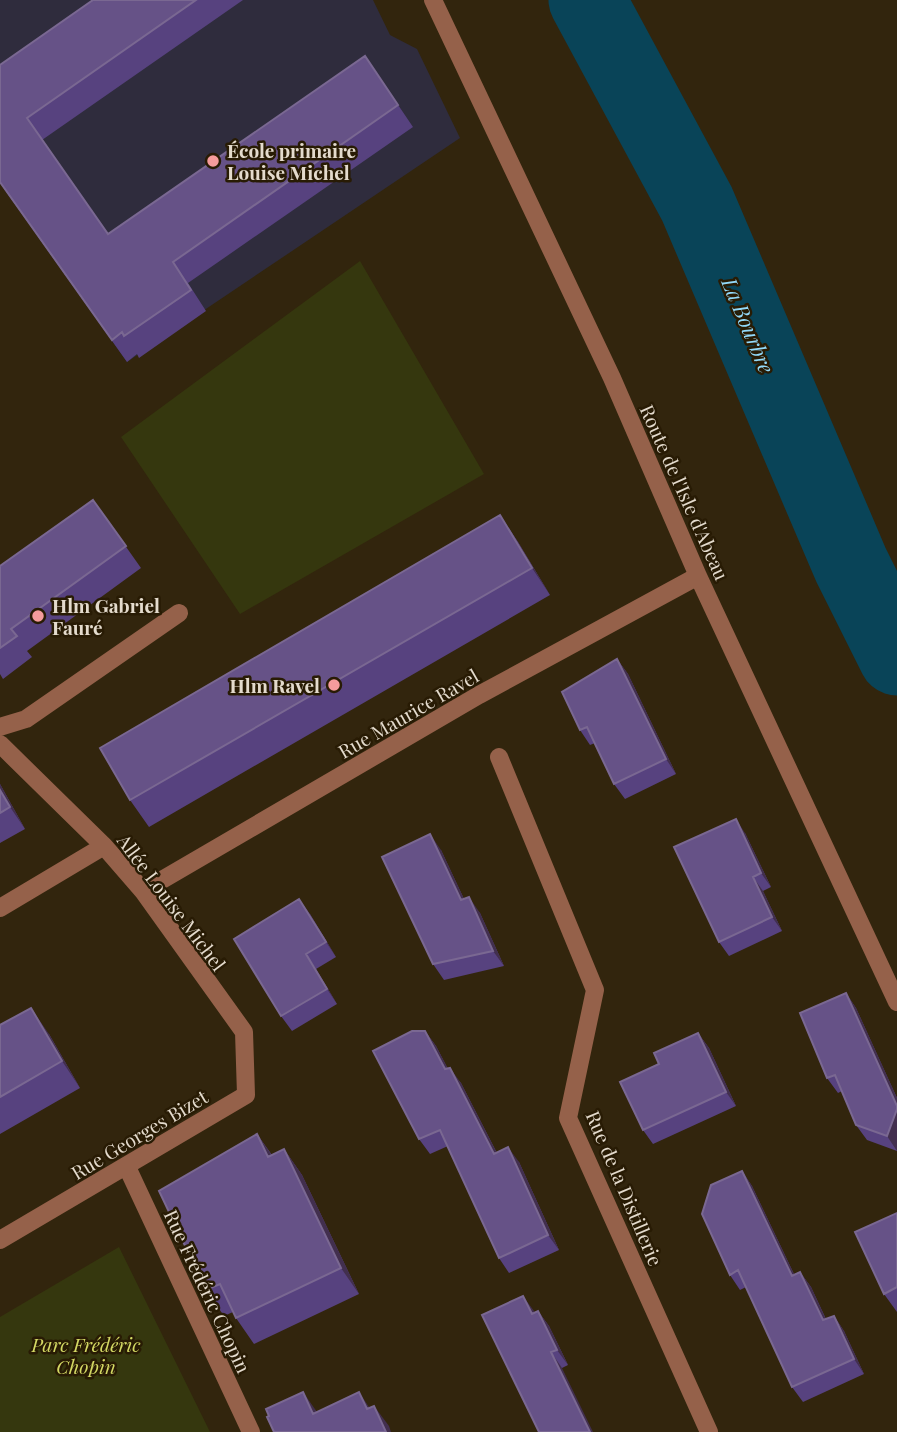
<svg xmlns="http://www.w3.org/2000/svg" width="897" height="1432" viewBox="0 0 897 1432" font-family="'Playfair Display',serif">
<rect width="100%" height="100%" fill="#32250d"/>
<path fill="#2f2c3d" d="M0,0H373L390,35L417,49L460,138L127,362L0,183Z"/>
<path fill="#35370e" d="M360,261L484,474L240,614L121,437Z
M119,1247L210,1432H0V1317Z"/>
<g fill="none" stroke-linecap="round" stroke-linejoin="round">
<path stroke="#094458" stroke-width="77" d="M587,0L697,204L851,565L897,657"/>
<path stroke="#95614a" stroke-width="18" d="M433,0L612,378L698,576L897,1002
M0,727L26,719L179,613
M0,744L104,846L143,891L244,1032L246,1095L0,1240
M499,757L595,990L568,1118L709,1432
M143,891L479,695L698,576
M0,908L104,846
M127,1167L251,1432"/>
</g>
<path fill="#57427f" d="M93,0H243L42,140L108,234L365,56L413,127L188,283L206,311L139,358L137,354L127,362L0,183V65Z
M93,500L141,568L27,651L32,657L3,679L0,674V566Z
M500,515L518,542L550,595L149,827L130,800Z
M617,659L628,674L676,774L625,799L614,784L595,743L590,745L580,730Z
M0,784L25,829L0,843Z
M745,833L771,887L763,891L782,931L729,956L719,942Z
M441,850L464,899L480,913L504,966L444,980L433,964Z
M310,914L336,957L316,969L337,1004L292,1031L281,1016Z
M846,993L856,1008L897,1098V1151L867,1140L856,1125L842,1091L838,1093L827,1078Z
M0,1025L49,1034L80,1088L0,1134Z
M425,1031L436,1046L448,1069L461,1083L497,1153L519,1162L559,1250L509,1273L499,1258L448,1146L430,1154L419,1139Z
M698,1033L709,1048L736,1106L653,1144L643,1130L659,1064Z
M257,1134L272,1155L284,1149L302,1175L359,1294L254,1344L236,1318L233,1312L224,1316L206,1290Z
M742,1171L752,1186L794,1274L800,1272L811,1287L826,1319L834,1316L844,1331L864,1374L803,1402L792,1387L746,1287L740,1290L730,1275Z
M897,1213V1312L884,1294Z
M538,1311L549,1326L568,1365L562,1368L539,1432L534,1313Z"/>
<path fill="#422f4e" d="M500,515L518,542L550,595L532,568Z
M617,659L628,674L676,774L666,759Z
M0,784L25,829L10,807L0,790Z
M736,819L745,833L771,887L761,873Z
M430,834L441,850L472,916L461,900Z
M753,877L763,891L782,931L772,917Z
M469,897L480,913L504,966L493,951Z
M299,899L310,914L336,957L326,942Z
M306,954L316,969L337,1004L327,989Z
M846,993L856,1008L897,1098V1106Z
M31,1008L49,1034L80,1088L62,1061Z
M425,1031L436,1046L456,1084L445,1069Z
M698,1033L709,1048L736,1106L726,1092Z
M450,1068L461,1083L505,1169L494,1154Z
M897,1109V1151L887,1136Z
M257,1134L275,1160L268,1157Z
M508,1147L519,1162L559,1250L548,1235Z
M284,1149L302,1175L359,1294L341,1268Z
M742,1171L752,1186L802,1291L792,1276Z
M800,1272L811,1287L833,1335L823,1320Z
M523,1296L534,1311L542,1329L532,1314Z
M538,1311L549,1326L568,1365L557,1350Z
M834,1316L844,1331L864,1374L854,1359Z
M551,1352L562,1368L593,1432H590Z
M303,1392L317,1412L313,1414Z
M359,1392L373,1413L367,1409Z
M374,1406L389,1426L391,1432H386Z"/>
<path fill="#665287" stroke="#7a6892" stroke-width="2" d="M93,0H196L27,118L108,234L365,56L398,105L173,262L191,290L124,336L122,332L112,340L0,182V65Z
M93,500L126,546L11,629L17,636L0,648V566Z
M500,515L532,568L130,800L100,748Z
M617,659L666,759L614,784L587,727L580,730L562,692Z
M0,790L10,807L0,813Z
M736,819L761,873L753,877L772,917L719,942L674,847Z
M430,834L461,900L469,897L493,951L433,964L382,857Z
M299,899L326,942L306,954L327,989L281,1016L234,939Z
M846,993L897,1106V1109L887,1136L856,1125L835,1075L827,1078L800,1013Z
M31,1008L62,1061L0,1097V1025Z
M412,1031H425L445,1069L450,1068L494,1154L508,1147L548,1235L499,1258L440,1130L419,1139L373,1051Z
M698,1033L726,1092L643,1130L620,1082L659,1064L654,1053Z
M257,1134L268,1157L284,1149L341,1268L236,1318L220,1284L206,1290L159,1191Z
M742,1171L792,1276L800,1272L823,1320L834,1316L854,1359L792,1387L738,1270L730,1275L702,1214L711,1185Z
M897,1213V1287L884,1294L855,1232Z
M523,1296L532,1314L538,1311L557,1350L551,1352L590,1432H539L482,1315Z
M303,1392L313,1414L359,1392L367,1409L374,1406L386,1432H274L267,1417L269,1416L266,1409Z"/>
<g fill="#f59b9c" stroke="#281b04" stroke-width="2.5">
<circle cx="213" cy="161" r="7"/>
<circle cx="38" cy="616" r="7"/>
<circle cx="334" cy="685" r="7"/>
</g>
<g text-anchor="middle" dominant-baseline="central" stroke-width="5" stroke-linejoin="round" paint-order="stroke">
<g font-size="19" font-weight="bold" fill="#e4dbcd" stroke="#281b04" text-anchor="start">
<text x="227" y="150">École primaire<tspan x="227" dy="22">Louise Michel</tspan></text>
<text x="52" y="605">Hlm Gabriel<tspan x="52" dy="22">Fauré</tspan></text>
<text x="320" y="685" text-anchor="end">Hlm Ravel</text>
</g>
<g font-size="19" fill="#e4dbcd" stroke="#281b04">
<text transform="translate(685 492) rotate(66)">Route de l'Isle d'Abeau</text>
<text transform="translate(408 713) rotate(-30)">Rue Maurice Ravel</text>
<text transform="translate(172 902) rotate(53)">Allée Louise Michel</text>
<text transform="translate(139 1134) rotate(-31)">Rue Georges Bizet</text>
<text transform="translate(625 1188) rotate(67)">Rue de la Distillerie</text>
<text transform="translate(208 1291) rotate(65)">Rue Frédéric Chopin</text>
</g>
<g font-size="19" font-style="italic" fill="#d4d964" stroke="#281b04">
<text x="86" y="1344">Parc Frédéric<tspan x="86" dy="22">Chopin</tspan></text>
</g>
<g font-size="21" font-style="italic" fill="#93dafa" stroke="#281b04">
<text transform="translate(749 325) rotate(67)">La Bourbre</text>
</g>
</g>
</svg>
